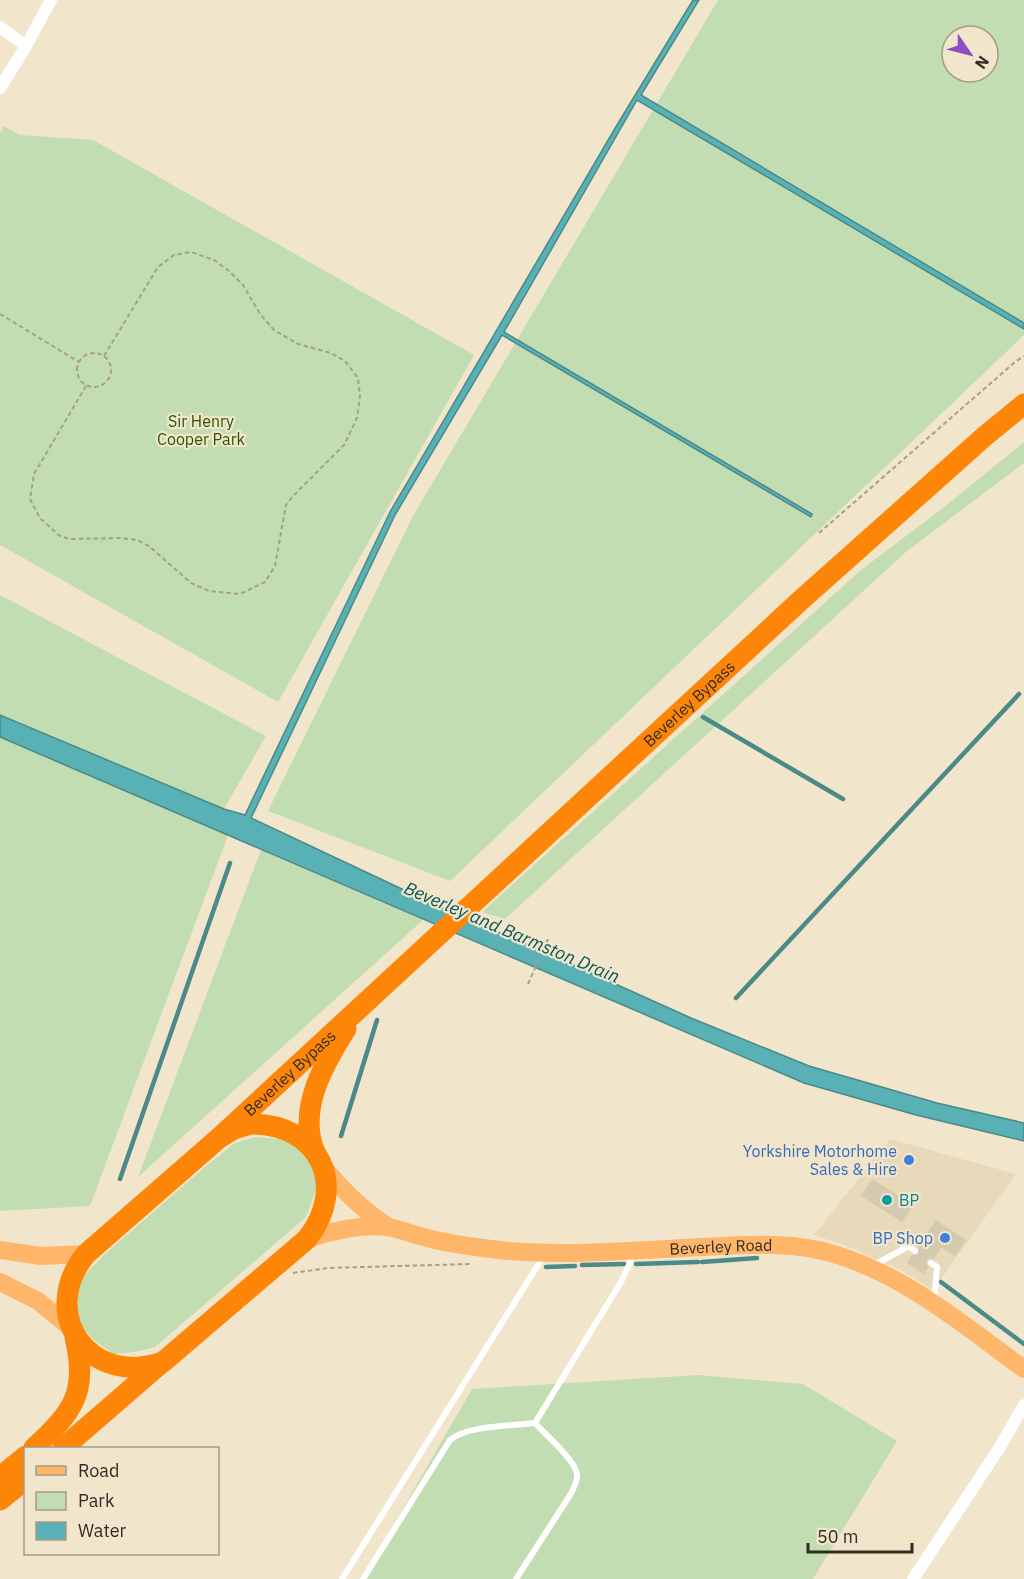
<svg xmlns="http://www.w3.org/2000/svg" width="1024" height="1579" viewBox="0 0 1024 1579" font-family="'IBM Plex Sans',sans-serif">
<rect width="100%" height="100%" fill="#f1e6cb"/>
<path fill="#e7d9b9" d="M890,1139L1016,1174L933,1290L903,1271L847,1246L814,1235Z"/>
<path fill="#c1ddb1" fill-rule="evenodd" d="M718,0H1024V335L450,881L268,811L413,516ZM952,36H988V72H952Z
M4,126L20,135L93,140L474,355L278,702L0,545V133Z
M1024,442V463L907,551L505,919L482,912L861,570L943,508Z
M0,595L266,736L224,809L0,715Z
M0,737L228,835L90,1206L0,1211Z
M261,850L423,920L138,1177Z
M255,1137L280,1139L299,1149L313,1167L317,1187L306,1217L155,1347L135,1352L114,1354L96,1342L83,1328L75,1305L82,1278L105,1254L205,1167L235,1143Z
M699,1375L803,1384L897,1441L813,1579H362L472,1389Z"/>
<path fill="#58b1b5" stroke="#4c8989" stroke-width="1.5" d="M693,0H699L641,95L1024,323V329L637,100L504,332L812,514L811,517L502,335L395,515L251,818L438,906L528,945L533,950H540L691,1018L809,1066L937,1103L1024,1123V1141L916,1115L804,1083L0,737V715L224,809L245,815L390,512L617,125Z"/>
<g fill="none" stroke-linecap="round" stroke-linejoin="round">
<path stroke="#4c8989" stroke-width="4.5" d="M703,717L843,799
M736,998L1019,694
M341,1136L377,1020
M120,1179L230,863
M702,1262L757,1258
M636,1264L698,1262
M582,1265L624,1264
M546,1267L575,1266
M941,1282L1024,1344"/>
</g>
<path fill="#d4cab0" d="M872,1179L913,1205L902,1222L861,1196Z
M936,1220L966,1240L955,1256L941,1248L934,1259L929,1258L926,1261L928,1268L924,1274L907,1263L912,1255L919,1254L918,1247Z"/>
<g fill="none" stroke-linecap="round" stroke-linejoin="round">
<path stroke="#a79f8a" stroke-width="2" stroke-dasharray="4.5 3" stroke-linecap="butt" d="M0,314L79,362
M77 370a17 17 0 1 1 34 0a17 17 0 1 1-34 0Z
M86,386L34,474L30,499L40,518L60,536L70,539L121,538L137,540L149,546L191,583L209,591L240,594L265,582L275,566L286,505L294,495L344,445L357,418L360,396L358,378L345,361L331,353L298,344L274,330L260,314L243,285L229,271L214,260L191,252L174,255L158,267L104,356
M819,533L1015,362L1024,356
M528,984L548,939
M293,1273L328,1268L470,1264"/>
<path stroke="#fff" stroke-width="6" d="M931,1263L937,1267L934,1301
M874,1265L909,1246L915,1251
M535,1423L621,1282L630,1263V1253
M342,1579L543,1257
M363,1579L450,1440C469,1425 511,1426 535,1423
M516,1579L572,1492C574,1486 578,1480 577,1474C575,1460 545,1434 535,1423"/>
<path stroke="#fff" stroke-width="12" d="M0,27L26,46
M0,88L26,46L51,0
M913,1579L998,1450L1024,1405"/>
<g stroke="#feb66b" stroke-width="18">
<path d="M322,1165C342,1190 362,1210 389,1227"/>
<path id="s1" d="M307,1239C333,1231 360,1224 387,1227C401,1229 414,1235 427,1238C453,1245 481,1248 508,1251C572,1256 639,1250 703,1247C747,1245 791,1241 834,1254C905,1275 965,1326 1024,1369"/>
<path d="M0,1250L41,1256L86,1254"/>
<path d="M0,1282L38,1301L71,1328"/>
</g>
<g stroke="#fd8608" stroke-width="21">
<path d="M251,1124C319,1124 349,1185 307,1239L163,1362C90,1388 37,1314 86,1254L219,1138L234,1129Z"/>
<path id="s2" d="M219,1138L801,600L985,436L1024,404"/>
<path d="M314,1150C298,1108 324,1064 346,1029"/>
<path d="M34,1448C74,1411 88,1392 75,1337"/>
<path d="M63,1448L160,1364"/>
<path d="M0,1477L26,1456"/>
<path d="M0,1500L26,1479"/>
</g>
</g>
<g fill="#3f7fe0" stroke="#f1e6cb" stroke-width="2">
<circle cx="909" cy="1160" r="6"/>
<circle cx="945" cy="1238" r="6"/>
</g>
<circle fill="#0f9aa8" stroke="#f1e6cb" stroke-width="2" cx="887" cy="1200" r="6"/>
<g text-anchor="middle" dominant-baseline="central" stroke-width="4.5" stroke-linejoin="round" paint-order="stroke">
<g font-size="16" fill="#2c5500" stroke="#f1e6cb">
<text x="201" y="421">Sir Henry<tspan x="201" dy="18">Cooper Park</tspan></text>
</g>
<g font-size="16" fill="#302c22" stroke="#f1e6cb">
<text stroke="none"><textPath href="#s2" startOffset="640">Beverley Bypass</textPath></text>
<text stroke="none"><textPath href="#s2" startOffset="96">Beverley Bypass</textPath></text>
<text stroke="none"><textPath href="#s1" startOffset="418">Beverley Road</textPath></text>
</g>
<g font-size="16" fill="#366cbe" stroke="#f1e6cb" text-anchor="end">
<text x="897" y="1151">Yorkshire Motorhome<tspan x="897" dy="18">Sales &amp; Hire</tspan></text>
<text x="933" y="1238">BP Shop</text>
</g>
<g font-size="16" fill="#0d838f" stroke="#f1e6cb" text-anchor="start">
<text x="899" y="1200">BP</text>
</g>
<g font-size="18" font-style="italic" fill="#025659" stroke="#f1e6cb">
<text transform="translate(512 932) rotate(23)">Beverley and Barmston Drain</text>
</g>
</g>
<rect x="24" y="1447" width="195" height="108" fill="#f1e6cb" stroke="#a49c87" stroke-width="1.5"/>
<rect x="36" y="1466" width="30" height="9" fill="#feb66b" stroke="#a49c87" stroke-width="1.5"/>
<text x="78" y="1477" font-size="18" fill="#302c22">Road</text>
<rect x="36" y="1492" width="30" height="18" fill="#c1ddb1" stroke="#a49c87" stroke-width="1.5"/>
<text x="78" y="1507" font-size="18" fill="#302c22">Park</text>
<rect x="36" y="1522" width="30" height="18" fill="#58b1b5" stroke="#a49c87" stroke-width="1.5"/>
<text x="78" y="1537" font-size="18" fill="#302c22">Water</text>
<g transform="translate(970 54) rotate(125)"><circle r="28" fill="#f1e6cb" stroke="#a49c87" stroke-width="1.5"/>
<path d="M0-4.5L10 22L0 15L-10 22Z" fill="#8e4dc3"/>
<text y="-9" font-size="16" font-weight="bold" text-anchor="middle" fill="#302c22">N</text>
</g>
<path d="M808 1543v9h104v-9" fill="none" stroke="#302c22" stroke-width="3"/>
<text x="817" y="1543" font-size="18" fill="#302c22" stroke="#f1e6cb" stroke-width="4.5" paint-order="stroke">50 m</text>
</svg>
